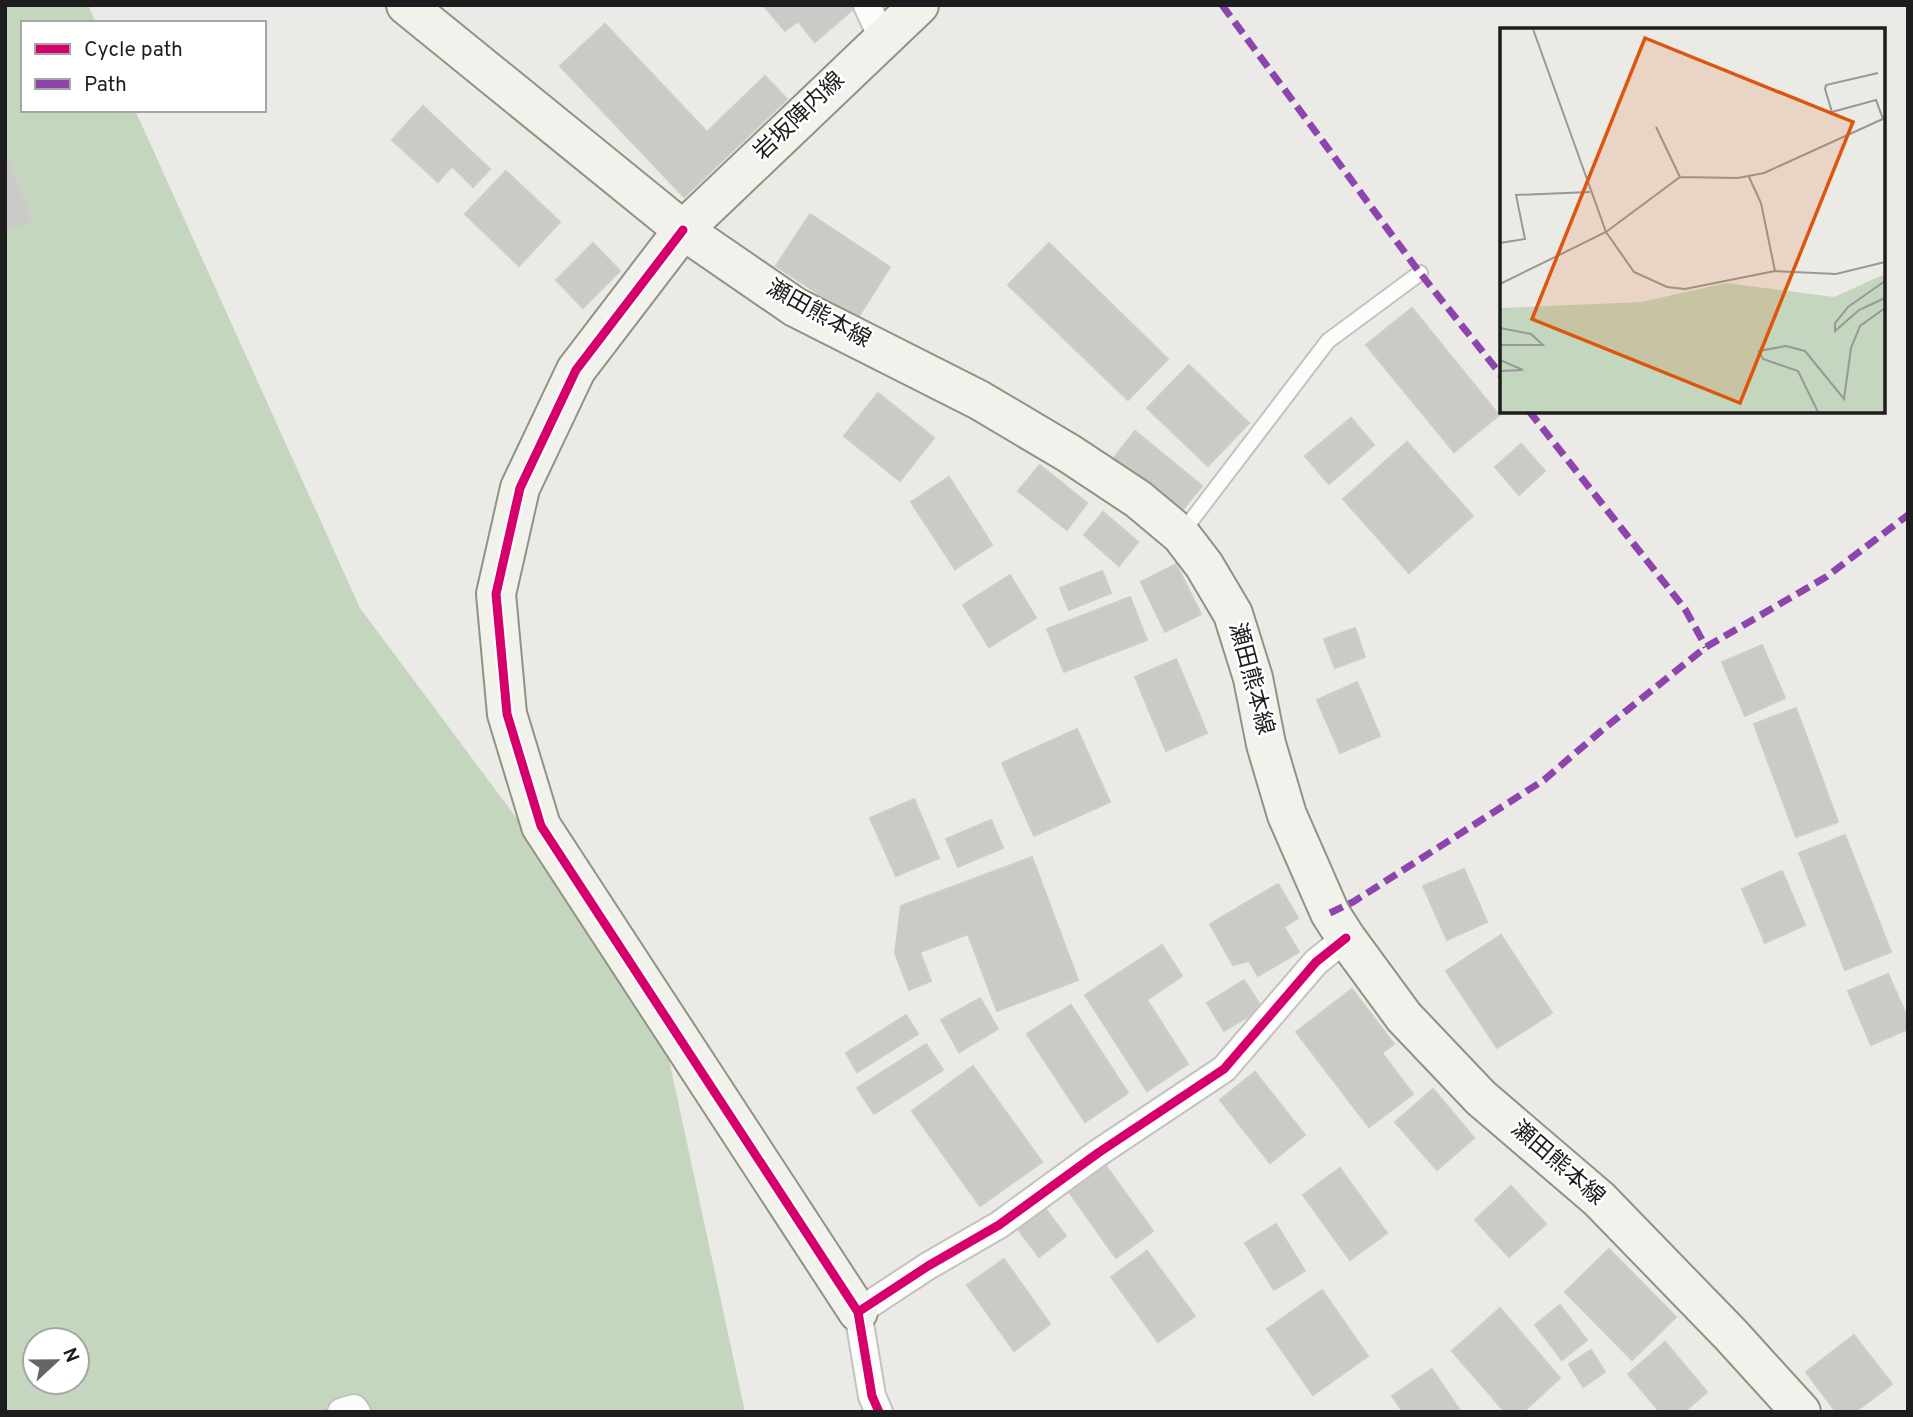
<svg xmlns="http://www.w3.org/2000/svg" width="1913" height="1417" viewBox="0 0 1913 1417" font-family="Overpass,'Noto Sans JP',sans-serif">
<rect width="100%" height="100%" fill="#ebeae6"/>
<path fill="#c4d7be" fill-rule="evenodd" d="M5,5H88L96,23H23V110H135L360,608L553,867L668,1055L745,1412H5ZM35,1340H77V1382H35Z"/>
<path fill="#cccac7" stroke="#ceccc8" stroke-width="2" d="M763,5H858L815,42L798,21L785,31Z
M605,24L707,132L765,76L787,99L684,197L560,66Z
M423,106L490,169L473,187L452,166L438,182L392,140Z
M8,158L32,221L5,231V159Z
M506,171L560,222L519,266L465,214Z
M810,214L890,267L857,319L776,266Z
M593,243L620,271L583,308L556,280Z
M1049,243L1168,359L1128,400L1008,285Z
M1412,308L1499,415L1454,452L1366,345Z
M1189,365L1249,423L1208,466L1147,408Z
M878,393L934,438L900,481L844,436Z
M1351,418L1374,445L1329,484L1305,456Z
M1135,431L1202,486L1176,518L1109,464Z
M1407,442L1473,516L1409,573L1343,499Z
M1521,444L1545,471L1519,495L1495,467Z
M1040,465L1087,503L1067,530L1018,491Z
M949,477L992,545L955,569L911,502Z
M1103,512L1138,542L1119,566L1084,535Z
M1176,564L1201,614L1165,632L1141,582Z
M1102,571L1111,593L1069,610L1060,588Z
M1010,575L1036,618L989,647L963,605Z
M1130,597L1147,640L1064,672L1047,629Z
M1355,628L1365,657L1335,668L1324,639Z
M1762,645L1785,698L1745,716L1722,662Z
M1176,659L1207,733L1166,751L1135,677Z
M1357,682L1380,736L1340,753L1317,700Z
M1796,708L1838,822L1796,837L1754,724Z
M1077,729L1110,802L1034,836L1002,763Z
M914,799L939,858L896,876L870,818Z
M991,820L1003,848L958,867L946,839Z
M1845,835L1891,952L1845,970L1799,853Z
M1032,857L1078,980L997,1011L968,934L920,952L931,981L909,990L895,953L901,906Z
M1464,869L1487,922L1447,940L1423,886Z
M1782,871L1805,925L1765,943L1742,889Z
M1278,884L1298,918L1284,927L1299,952L1258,976L1249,961L1233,965L1210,924Z
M1501,935L1552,1013L1497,1048L1446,971Z
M1162,945L1182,976L1147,1000L1188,1064L1147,1091L1085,995Z
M1888,974L1908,1019V1029L1871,1045L1848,991Z
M1244,980L1262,1008L1224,1031L1207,1003Z
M1352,989L1394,1044L1382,1053L1413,1094L1369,1127L1296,1032Z
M980,998L998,1029L959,1052L941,1020Z
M1071,1005L1128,1093L1085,1122L1027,1034Z
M906,1015L918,1034L857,1072L846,1053Z
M926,1044L943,1070L874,1114L857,1088Z
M973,1066L1042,1162L980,1206L912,1111Z
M1255,1072L1305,1135L1270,1163L1220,1100Z
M1433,1089L1474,1138L1437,1170L1395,1122Z
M1106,1166L1153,1231L1116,1258L1069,1192Z
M1340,1168L1387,1233L1350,1260L1303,1195Z
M1511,1186L1546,1224L1509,1257L1475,1220Z
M1044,1207L1066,1236L1039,1257L1017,1228Z
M1276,1224L1305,1271L1274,1290L1245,1243Z
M1609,1249L1676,1317L1632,1360L1565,1292Z
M1147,1251L1195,1316L1158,1342L1111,1277Z
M1004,1259L1050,1324L1014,1351L967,1285Z
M1322,1290L1368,1356L1313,1395L1267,1329Z
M1560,1305L1587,1340L1562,1360L1535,1325Z
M1500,1308L1560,1378L1523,1412H1505L1452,1351Z
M1854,1335L1892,1384L1855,1412H1836L1806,1372Z
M1665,1342L1707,1392L1684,1412H1660L1628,1374Z
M1591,1350L1605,1372L1583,1387L1569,1364Z
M1432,1369L1461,1412H1403L1392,1396Z"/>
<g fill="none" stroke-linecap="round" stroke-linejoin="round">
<defs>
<path id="lane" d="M1181,534L1328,341L1420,273"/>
<path id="street" d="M867,5L882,38
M341,1412L354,1408L357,1412
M879,1412L872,1396L858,1312L928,1266L999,1225L1098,1153L1224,1069L1316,962L1346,938"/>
<path id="secondary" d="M406,5L683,230L795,307L979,400L1070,454L1138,499L1181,535L1204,565L1233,614L1253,678L1266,744L1287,815L1330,913L1346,938L1404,1017L1481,1098L1599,1199L1731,1335L1801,1412
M858,1312L541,826L507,714L496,594L520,488L576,370L683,230L919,5"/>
</defs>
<use href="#lane" stroke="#c2c2c0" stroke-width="18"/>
<use href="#street" stroke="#c2c2c0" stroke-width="30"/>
<use href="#secondary" stroke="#8f9380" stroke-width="42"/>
<use href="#lane" stroke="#fcfcfb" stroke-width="14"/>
<use href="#street" stroke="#fcfcfb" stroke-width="26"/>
<use href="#secondary" stroke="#f1f2eb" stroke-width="38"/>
<path stroke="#8e44ad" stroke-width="7" stroke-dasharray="14 7" stroke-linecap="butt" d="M1222,5L1420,273L1502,376
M1529,411L1685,609L1706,647
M1330,913L1353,902L1544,780L1601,731L1706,647L1826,577L1908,515"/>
<defs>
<path id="cycleway" d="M683,230L576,370L520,488L496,594L507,714L541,826L858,1312
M879,1412L872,1396L858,1312L928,1266L999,1225L1098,1153L1224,1069L1316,962L1346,938"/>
</defs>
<use href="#cycleway" stroke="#fff" stroke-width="13"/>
<use href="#cycleway" stroke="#d6006c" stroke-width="9"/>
</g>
<g text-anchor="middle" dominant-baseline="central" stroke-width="5" stroke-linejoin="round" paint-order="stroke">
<g font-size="23" fill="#1d1d1d" stroke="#fff">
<text transform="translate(800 117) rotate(-44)">岩坂陣内線</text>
<text transform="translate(818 315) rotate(29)">瀬田熊本線</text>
<text transform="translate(1250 679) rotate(75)">瀬田熊本線</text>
<text transform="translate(1557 1164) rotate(41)">瀬田熊本線</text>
</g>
</g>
<g transform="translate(1500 28)">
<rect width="385" height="385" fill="#ebeae6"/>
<path d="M385,246V384H0V280L142,274L226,255L334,269Z" fill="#c4d7be"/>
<path fill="none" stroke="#999896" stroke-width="2" d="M33,1L106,204M378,45L326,57L325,61L332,84L376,72L383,91M156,99L180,149M249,149L261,175L275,243L336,246L385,234M106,204L134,244L167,259L185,261L275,243M0,215L25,211L16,167L90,164M385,253L348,279L335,295V303L359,282L385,270M0,256L106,204L180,149L238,150L264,145L385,90M0,300L31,306L43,317H0M0,332L23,342L0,343M318,384L298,343L263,331L259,323L286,318L305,323L344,371L351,320L360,298L385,280"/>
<path fill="#de560d" fill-opacity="0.15" stroke="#de560d" stroke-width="3.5" d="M145,10L353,94L240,375L32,291Z"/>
<rect width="385" height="385" fill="none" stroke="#1d1d1d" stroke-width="3.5"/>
</g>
<rect width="1913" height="1417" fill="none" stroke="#1d1d1d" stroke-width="14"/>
<rect x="21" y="21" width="245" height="91" fill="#ffffff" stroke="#a5a5a5" stroke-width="2"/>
<rect x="35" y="44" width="35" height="10" fill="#d6006c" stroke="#a5a5a5" stroke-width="2"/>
<text x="84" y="56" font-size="21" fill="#1d1d1d">Cycle path</text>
<rect x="35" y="79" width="35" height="10" fill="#8e44ad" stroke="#a5a5a5" stroke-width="2"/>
<text x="84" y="91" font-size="21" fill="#1d1d1d">Path</text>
<g transform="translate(56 1361) rotate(68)"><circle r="33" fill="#ffffff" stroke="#a5a5a5" stroke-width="2"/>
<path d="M0-5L12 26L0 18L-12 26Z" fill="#656563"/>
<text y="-10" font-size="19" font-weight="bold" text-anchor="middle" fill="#1d1d1d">N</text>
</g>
</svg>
